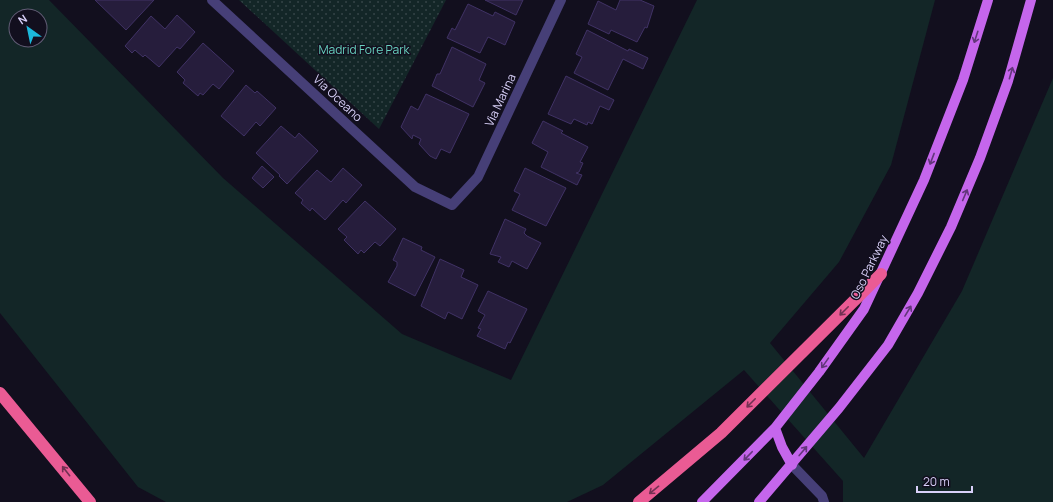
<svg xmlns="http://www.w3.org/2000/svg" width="1053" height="502" viewBox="0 0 1053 502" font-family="Manrope,sans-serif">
<defs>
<pattern id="park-dots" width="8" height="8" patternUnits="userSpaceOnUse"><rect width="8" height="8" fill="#132627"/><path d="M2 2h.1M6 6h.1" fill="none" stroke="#354447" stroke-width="1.8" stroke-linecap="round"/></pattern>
</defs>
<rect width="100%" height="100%" fill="#120f1e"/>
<path fill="#132627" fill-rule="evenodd" d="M0,0H49L223,178L402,334L511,380L697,0H935L891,165L839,262L770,343L864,458L962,291L1053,78V502H843V481L744,370L603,485L567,502H166L138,487L0,313ZM16,16H40V40H16Z"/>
<path fill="url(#park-dots)" d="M239,0H446L379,129Z"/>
<path fill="#261d3c" stroke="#403265" d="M95,0H154L126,30Z
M485,0H523L516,15Z
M620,0H640L654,6L647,28L645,27L637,42L611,30L609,34L588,24L598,1L616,10Z
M468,4L493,16L495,12L515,22L505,45L488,37L480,53L447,38L452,28L455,30Z
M177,15L195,32L180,49L177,47L159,67L145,55L143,57L135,50L132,53L125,46L151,16L165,29Z
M587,30L628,51L629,49L648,58L643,69L623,59L608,90L574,73L582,57L576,54Z
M203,43L234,71L219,89L213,84L203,95L200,93L198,96L183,83L185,80L177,72Z
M452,47L486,64L479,80L485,83L473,107L432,86L437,74H440Z
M566,76L614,100L609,110L600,106L592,124L588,122L587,125L574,119L571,124L548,114Z
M246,85L255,93L257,91L276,108L260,126L256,122L244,136L221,116Z
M426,94L469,114L450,153L441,149L436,159L430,156L419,144L421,139L413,135L412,139L401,127L411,106L418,110Z
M543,121L563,131L561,133L588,147L580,162L583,163L579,172L576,173L582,175L577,185L541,167L548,152L532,143Z
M281,126L295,138L299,133L318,151L287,184L279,176L280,175L256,153Z
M262,166L274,177L263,188L252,178Z
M343,168L362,185L346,203L343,200L325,220L312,208L310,211L301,203L303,200L295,193L317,170L331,182Z
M525,168L566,188L546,226L512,210L520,194L514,191Z
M365,201L396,229L380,246L375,242L364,253L361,250L358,254L344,240L347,237L338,229Z
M505,219L526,229L524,233L527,236L541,243L527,269L512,261L509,267L498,262L501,257L490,254Z
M403,238L422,247L421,250L435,257L415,296L388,282L397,266V262L393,260Z
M440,259L464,270L461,277L478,285L462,319L448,312L445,319L421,306Z
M488,291L527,309L510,343L508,342L505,349L477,336L481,329L478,328L485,315L478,311Z"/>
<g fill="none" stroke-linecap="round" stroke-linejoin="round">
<path stroke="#463f77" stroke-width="10" d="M212,0L415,187L452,205L478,177L561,0
M792,465L822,496L824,502"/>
<path stroke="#c566ec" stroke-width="10" d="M775,428L782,447L792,465
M702,502L775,428L819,372L864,309L924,180L963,80L988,0
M759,502L839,408L888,345L918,293L951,227L980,158L1008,81L1031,0"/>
<path stroke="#ea5b94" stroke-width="12" d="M0,393L90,502
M639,502L721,433L881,274"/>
</g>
<defs><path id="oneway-shaft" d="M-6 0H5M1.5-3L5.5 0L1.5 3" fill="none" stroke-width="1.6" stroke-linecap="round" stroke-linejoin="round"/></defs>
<g stroke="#63367b">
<use href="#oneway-shaft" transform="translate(976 37) rotate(108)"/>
<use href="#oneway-shaft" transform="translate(1011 73) rotate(-74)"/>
<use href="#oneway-shaft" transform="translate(932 159) rotate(111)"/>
<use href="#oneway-shaft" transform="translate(965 195) rotate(-67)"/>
<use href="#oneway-shaft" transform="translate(908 311) rotate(-59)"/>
<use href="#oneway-shaft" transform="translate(825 363) rotate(125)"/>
<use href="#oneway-shaft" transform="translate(803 451) rotate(-50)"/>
<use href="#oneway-shaft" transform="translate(748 456) rotate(134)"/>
</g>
<g stroke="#733153">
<use href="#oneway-shaft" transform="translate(844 311) rotate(135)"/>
<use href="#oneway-shaft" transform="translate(751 403) rotate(135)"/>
<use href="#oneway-shaft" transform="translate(66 471) rotate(-128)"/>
<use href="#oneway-shaft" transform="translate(654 490) rotate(141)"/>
</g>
<g text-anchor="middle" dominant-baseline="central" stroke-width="3" stroke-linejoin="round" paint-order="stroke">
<g font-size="12" fill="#67d0be" stroke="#120f1e">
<text x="364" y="49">Madrid Fore Park</text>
</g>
<g font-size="12" fill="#d9d1f9" stroke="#120f1e">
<text transform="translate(338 98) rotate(43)">Via Oceano</text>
<text transform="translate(500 100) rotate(-65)">Via Marina</text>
<text transform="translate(869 267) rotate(-64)">Oso Parkway</text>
</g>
</g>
<g transform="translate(28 28) rotate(327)"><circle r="19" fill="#120f1e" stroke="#625d76"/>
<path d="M0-3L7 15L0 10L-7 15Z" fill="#1cb8db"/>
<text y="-6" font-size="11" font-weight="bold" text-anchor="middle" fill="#d9d1f9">N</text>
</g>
<path d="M917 486v6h55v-6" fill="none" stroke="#d9d1f9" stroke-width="2"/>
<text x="923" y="486" font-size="12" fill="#d9d1f9" stroke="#120f1e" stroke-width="3" paint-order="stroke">20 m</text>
</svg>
